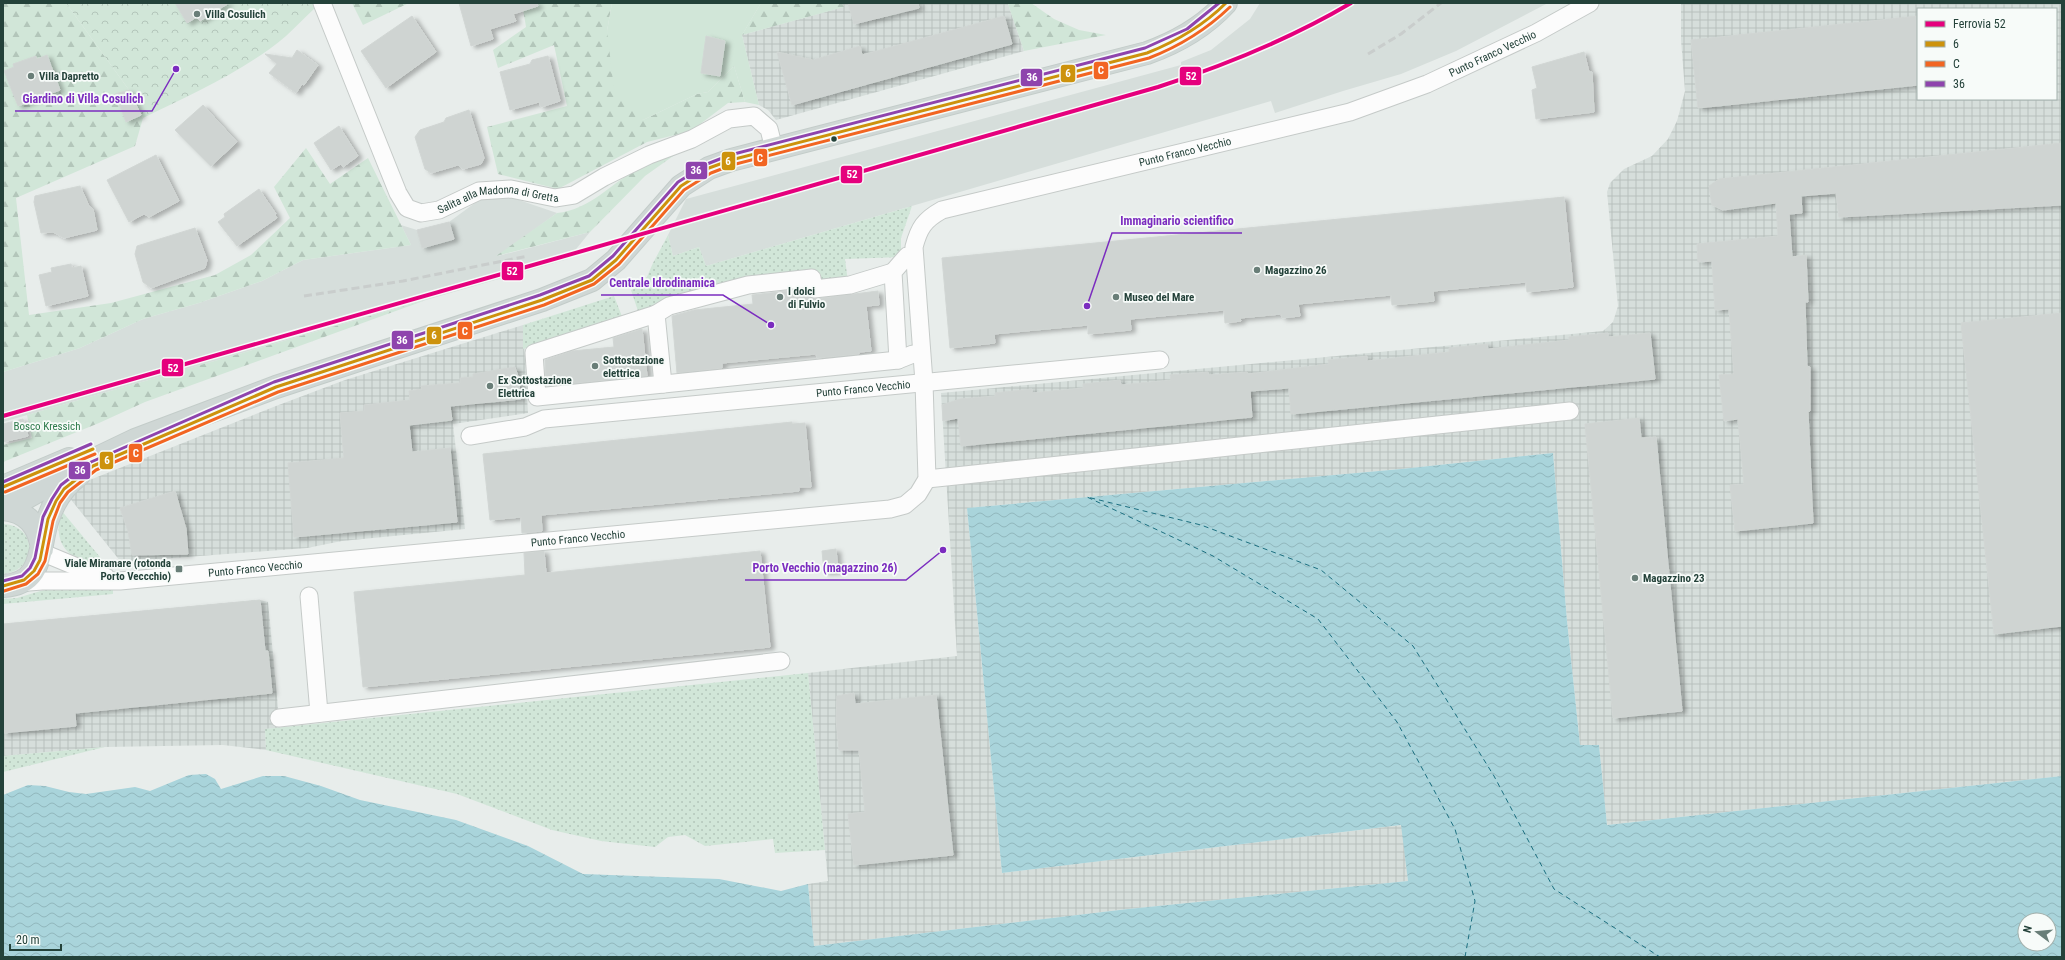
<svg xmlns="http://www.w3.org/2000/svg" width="2065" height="960" viewBox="0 0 2065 960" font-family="'Roboto Condensed',sans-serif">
<defs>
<pattern id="industrial-grid" width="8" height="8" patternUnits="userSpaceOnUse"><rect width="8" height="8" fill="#d6dedb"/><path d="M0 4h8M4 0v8" fill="none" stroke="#b8c0bd"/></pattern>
<pattern id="grass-dots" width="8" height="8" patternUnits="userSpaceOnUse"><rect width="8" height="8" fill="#d1e6d8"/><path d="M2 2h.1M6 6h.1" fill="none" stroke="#b3c6ba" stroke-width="1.8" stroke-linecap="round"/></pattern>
<pattern id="forest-firs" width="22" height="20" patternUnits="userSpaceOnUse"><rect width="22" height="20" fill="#d1e6d8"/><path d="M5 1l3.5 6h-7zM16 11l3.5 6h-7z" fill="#b3c6ba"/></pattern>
<pattern id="park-crowns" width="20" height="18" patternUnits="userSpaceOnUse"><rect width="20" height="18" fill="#d1e6d8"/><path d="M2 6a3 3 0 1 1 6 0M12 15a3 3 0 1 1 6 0" fill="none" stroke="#b3c6ba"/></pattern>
<pattern id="water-waves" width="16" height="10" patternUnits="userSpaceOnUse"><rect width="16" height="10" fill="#a9d4db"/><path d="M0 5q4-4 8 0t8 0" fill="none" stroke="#91b7bd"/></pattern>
<filter id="shadow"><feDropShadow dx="4.5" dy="2.5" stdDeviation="2" flood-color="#0004"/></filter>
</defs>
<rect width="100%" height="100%" fill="#e8edeb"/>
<path fill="#d6dedb" d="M1260,3H1548L1456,51L1401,74L1343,91L1275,113L1271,101L706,266L699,247L673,256L668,235L686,199L1181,65V62L1211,50L1250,19Z
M507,196L557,213L498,256L590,232L568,259L3,422V372L80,348L143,319L199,303L262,281L303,260L411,245L401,225L417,230L449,222L479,200L490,197Z"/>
<path fill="url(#industrial-grid)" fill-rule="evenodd" d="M842,3H1005L1008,4L1024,51L776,120L768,110L759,105L742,35L843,7Z
M1681,3H2062V776L1607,825L1599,745H1580L1567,621L1553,453L1401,469L967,508L1002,873L1402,825L1408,881L1128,909L814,946L808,884L828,881L808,673L957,656L941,393L1603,331L1613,322L1618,306L1607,192L1610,183L1624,169L1652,156L1668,139L1677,121L1685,91L1681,40ZM1918,9H2056V99H1918Z
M523,325L528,413L453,424L465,529L342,541L307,548L121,562L68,496L87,481L276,406L345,380Z
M260,600L268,602L280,728L265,729L266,750L223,745L105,747L3,756V624Z"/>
<path fill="url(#grass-dots)" d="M912,206L901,238V257L845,259L848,282L751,281L638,311L631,290L643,286L653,263L668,235L673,256L699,247L706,266Z
M614,296L623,319L523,349V325Z
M61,510L109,568C73,561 51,551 61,510Z
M3,524C38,525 38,571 3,574Z
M54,587L113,589V594L3,604V599L17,598Z
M808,673L825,850L775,853L773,839L705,846L685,835L668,837L655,847L601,841L552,830L457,794L266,750L265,729Z
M105,747L7,771L3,772V756Z"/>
<path fill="url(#forest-firs)" d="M3,3H66L129,90L115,94L126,122L141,115L143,118L135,146L16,198L29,315L111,303L215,275L251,255L290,218L274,187L306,148L330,184L368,158L411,245L303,260L262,281L199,303L143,319L80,348L3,372Z
M352,3H409L363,25Z
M522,3H612L607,31L643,120L697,94L708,92L734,66L745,102L728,103L691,131L647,142L558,189L498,174L487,127L567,106L554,45L498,68L493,50L526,27Z
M761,3H842L844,7L742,35Z
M1005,3H1031L1054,19L1079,30L1106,35L1024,51L1008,4Z
M676,154L645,176L590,232L496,256L557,213C590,210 611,183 638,169C650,162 664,159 676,154Z
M426,300L145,402L99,423L3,462V445L32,438L27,415Z"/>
<path fill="url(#park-crowns)" d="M66,3H313L315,8C305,17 296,27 286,36C246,70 190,95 143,118L129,90Z"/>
<path fill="#d1e6d8" d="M612,3H761L742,35L759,105L745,102L734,66L708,92L697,94L643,120L614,89L607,31Z"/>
<path fill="url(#water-waves)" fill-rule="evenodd" d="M1553,453L1567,621L1580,745H1599L1607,825L2062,776V957H3V795L28,785L45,786L69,792L86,794L135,787L150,791L189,775L206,774L215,779L221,789L263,776H284L321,786L360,800L456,820L528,846L583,874L719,879L781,891L808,884L814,946L1128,909L1408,881L1401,825L1002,873L967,508L1401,469ZM2025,920H2049V944H2025Z"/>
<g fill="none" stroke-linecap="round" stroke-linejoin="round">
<path stroke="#1c6f80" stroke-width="1" stroke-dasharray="5 4" stroke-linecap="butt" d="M1465,957L1475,901L1455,829L1397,722L1318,619L1213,556L1087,497L1201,525L1321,570L1413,646L1494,776L1554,889L1660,957"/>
</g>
<path fill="#cfd4d2" stroke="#d1d6d4" filter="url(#shadow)" d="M175,3H229L200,21L197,17L187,23Z
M459,3H537L538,6L513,14L516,21L490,29L493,39L471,46Z
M848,3H918L919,8L854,24Z
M412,16L436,52L386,88L361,51Z
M1004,16L1012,44L792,105L777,52L813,60L860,46L862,55Z
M1918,16V85L1698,108L1691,40Z
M706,36L725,41L720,76L701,73Z
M297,50L318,65L304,85L302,84L296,93L269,73L277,64L265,54L292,58Z
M1584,52L1589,72H1592L1594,112L1536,119L1532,90L1537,88L1532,67Z
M47,55L60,90L18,106L4,71L14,67L13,64L36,56L37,59Z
M548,56L560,101L541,107L539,102L510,110L500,72L530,64L532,60Z
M129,90L141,115L126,122L115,94Z
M203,105L237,142L211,166L175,130Z
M469,110L484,158L481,164L463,169L458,165L431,173L425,169L415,137L420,130L444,122L446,118Z
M339,126L358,156L343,167L341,164L331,170L314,143Z
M2062,143V205L1839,217L1836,193L1801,196L1802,213L1789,214L1792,257L1806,255L1808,302H1805L1807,366L1810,367V411L1808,412L1813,523L1735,531L1730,485L1744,484L1738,419L1724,421L1719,375L1734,374L1729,309L1715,310L1712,261L1698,262L1697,244L1778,236L1776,203L1723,210L1712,205L1709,186L1719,179Z
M156,155L179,201L149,217L144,214L129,222L107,180Z
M80,186L89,206L93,209L97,230L64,238L53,232L41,233L34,202L35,196Z
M259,189L276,214L275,215L277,218L237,246L218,222L225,217L224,214Z
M1564,197L1573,287L1527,292L1526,282L1433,291L1434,301L1392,305L1391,295L1298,304L1300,316L1282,318L1281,314L1240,318L1241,321L1225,323L1224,310L1130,319L1131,330L1088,334V325L994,334L995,343L950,348L942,258Z
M449,222L454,239L422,248L417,230Z
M195,228L207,260L205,268L151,288L143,282L135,254L137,246Z
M71,264L72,268L81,266L88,296L46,306L39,275L52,272L51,268Z
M804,289L806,296L815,299L878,291L879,305L866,306L871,351L859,352V354L817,358L816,354L722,363V368L677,373L672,316L694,310L753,304L752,295Z
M2062,313V626L1994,634L1961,323Z
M642,329L647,376L546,386L545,360L572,351L614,347L613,338Z
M1608,333V337L1650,333L1655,379L1291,414L1289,388L1250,391L1252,417L961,446L958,418L943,421L942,405L960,399L995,396V393L1032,389V393L1083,388V384L1120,380L1121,385L1171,380L1170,375L1208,372L1209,375L1247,372L1248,374L1329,364L1328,360L1367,356V361L1449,352V348L1487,344L1488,349L1569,340V337Z
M515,367L518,376L521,399L450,406L452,420L409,425L412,452L450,448L457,522L294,537L288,463L344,458L340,413L364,411V405L410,400L409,391L422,389L421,386L460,383V378L473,377V374Z
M1639,418L1641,438L1656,437L1682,711L1613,718L1585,424Z
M23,419L28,436L3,442V424Z
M792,422V424L805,423L811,487H799V491L541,515L542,531L522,533L521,517L490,520L483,454Z
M175,491L186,529L188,554L132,555L128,531L120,508Z
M836,549L838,571L824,572L822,551Z
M544,551L546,573L760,551L770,647L363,687L354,592L525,575L524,553Z
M260,600L265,651H268L272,693L75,713L76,726L3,733V624Z
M854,693L855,704L936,695L953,855L854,865L848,814L865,812L859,750H839L836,719L837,696Z"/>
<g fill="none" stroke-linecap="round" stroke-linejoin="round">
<defs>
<g id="street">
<path id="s1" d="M322,3L398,193L407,208L421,213L439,210L479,191L511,189L555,198L574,195L604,177L649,155L692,139L729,119L754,116L769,129L774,149"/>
<path d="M893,272L850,285L814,289L812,278L748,285L669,306L656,314L534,353L537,397L898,360L913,354"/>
<path d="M656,314L663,384"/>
<path d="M898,360L893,272L907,256"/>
<path id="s2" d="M470,436L525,427L544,419L1160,360"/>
<path d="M927,479L1570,411"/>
<path d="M41,552L82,569L106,577"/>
<path id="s3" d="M16,583L42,581H120L890,509L905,505L918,494L927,479L924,382L914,247C919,228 924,220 942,210L1350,112L1427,84L1536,33L1590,3"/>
<path d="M309,596L319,713"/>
<path d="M279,718L781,661"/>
</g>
<path id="primary" d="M3,487L69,459
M3,508L15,504L89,462L135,440L276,387L542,300L592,280L616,260L681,186L709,168L731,160L1147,53C1178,42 1204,27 1226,3
M3,509C27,511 39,526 42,549
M3,586C45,584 38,547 48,519C54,501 64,486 79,475"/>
</defs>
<use href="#street" stroke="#c5cac8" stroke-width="19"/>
<use href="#primary" stroke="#c3ccc9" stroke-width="24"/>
<use href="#street" stroke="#fcfcfc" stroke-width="17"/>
<use href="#primary" stroke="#cfd7d5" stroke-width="22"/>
<path stroke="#c9cdcc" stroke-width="3" stroke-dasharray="8 4" stroke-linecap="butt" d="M1368,54L1401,34L1441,3
M304,296L403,281L528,256"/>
<defs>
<path id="bus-1" d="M3,487L93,449
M3,586L24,580L34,571L40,560L48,519L56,501L64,489L93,466L276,387L542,300L592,280L616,260L681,186L709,168L731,160L1147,53C1177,41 1203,26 1226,3"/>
<path id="bus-2" d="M5,492L95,454
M4,591L26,584L38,574L45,561L53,521L60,503L68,492L96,470L278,392L544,305L594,284L619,264L684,190L711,173L732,165L1149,58C1180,46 1206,30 1230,7"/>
<path id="bus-3" d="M3,482L91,444
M3,581L22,576L30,568L35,558L43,517L52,499L61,485L91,462L274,382L540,295L589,276L613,256L678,182L707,164L730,155L1145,48L1187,29L1219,3"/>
</defs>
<use href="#bus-1" stroke="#f7fbf9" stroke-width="6"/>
<use href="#bus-2" stroke="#f7fbf9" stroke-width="6"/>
<use href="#bus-3" stroke="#f7fbf9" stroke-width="6"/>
<use href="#bus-1" stroke="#cd920c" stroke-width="3"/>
<use href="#bus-2" stroke="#f26522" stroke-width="3"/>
<use href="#bus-3" stroke="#8e44ad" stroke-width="3"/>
<defs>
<path id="rail-1" d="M3,416L1158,87C1226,65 1290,39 1351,3"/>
</defs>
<use href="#rail-1" stroke="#f7fbf9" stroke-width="7"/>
<use href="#rail-1" stroke="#e5007d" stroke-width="4"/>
</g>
<g fill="#697e78" stroke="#f7fbf9" stroke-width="1.5">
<circle cx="197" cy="14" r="4"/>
<circle cx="31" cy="76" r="4"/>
<circle cx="1257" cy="270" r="4"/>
<circle cx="780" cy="297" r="4"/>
<circle cx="1116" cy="297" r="4"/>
<circle cx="595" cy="366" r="4"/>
<circle cx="490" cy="386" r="4"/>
<rect x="175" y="565" width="8" height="8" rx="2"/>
<circle cx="1635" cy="578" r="4"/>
</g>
<circle fill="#24423a" stroke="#f7fbf9" stroke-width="1.5" cx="834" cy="139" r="3.5"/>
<g text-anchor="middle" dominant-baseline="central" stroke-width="3.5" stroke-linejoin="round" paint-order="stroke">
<g font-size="11" font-weight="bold" fill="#24423a" stroke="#f7fbf9" text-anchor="start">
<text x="205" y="14">Villa Cosulich</text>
<text x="39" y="76">Villa Dapretto</text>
<text x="1265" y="270">Magazzino 26</text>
<text x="788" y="291">I dolci<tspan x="788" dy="13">di Fulvio</tspan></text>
<text x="1124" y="297">Museo del Mare</text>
<text x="603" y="360">Sottostazione<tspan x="603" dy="13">elettrica</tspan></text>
<text x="498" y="380">Ex Sottostazione<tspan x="498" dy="13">Elettrica</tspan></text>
<text x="171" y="563" text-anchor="end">Viale Miramare (rotonda<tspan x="171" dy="13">Porto Veccchio)</tspan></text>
<text x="1643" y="578">Magazzino 23</text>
</g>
<g font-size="11" fill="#24423a" stroke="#f7fbf9">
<text stroke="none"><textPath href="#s3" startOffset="1782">Punto Franco Vecchio</textPath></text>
<text stroke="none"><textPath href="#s3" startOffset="1458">Punto Franco Vecchio</textPath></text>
<text stroke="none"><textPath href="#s1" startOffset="317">Salita alla Madonna di Gretta</textPath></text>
<text stroke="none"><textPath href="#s2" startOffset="397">Punto Franco Vecchio</textPath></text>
<text stroke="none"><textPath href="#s3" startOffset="564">Punto Franco Vecchio</textPath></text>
<text stroke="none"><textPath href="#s3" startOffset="240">Punto Franco Vecchio</textPath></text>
</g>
<g font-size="11" fill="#2d7a4b" stroke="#f7fbf9">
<text x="47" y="426">Bosco Kressich</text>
</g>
</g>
<path fill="none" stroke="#7b2cbf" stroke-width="1.5" d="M176 69L152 111H15M1087 306L1112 233H1242M771 325L723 295H601M943 550L906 580H745"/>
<g fill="#7b2cbf" stroke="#f7fbf9" stroke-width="1.5">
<circle cx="176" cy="69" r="4"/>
<circle cx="1087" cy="306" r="4"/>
<circle cx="771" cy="325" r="4"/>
<circle cx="943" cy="550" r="4"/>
</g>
<g font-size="12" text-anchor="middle" font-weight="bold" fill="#7b2cbf" stroke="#f7fbf9" stroke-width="3.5" stroke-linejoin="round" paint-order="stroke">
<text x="83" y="103">Giardino di Villa Cosulich</text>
<text x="1177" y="225">Immaginario scientifico</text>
<text x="662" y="287">Centrale Idrodinamica</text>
<text x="825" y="572">Porto Vecchio (magazzino 26)</text>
</g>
<g stroke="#f7fbf9" stroke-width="1.5">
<rect x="1093" y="61" width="16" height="19" rx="4" fill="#f26522"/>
<rect x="1060" y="64" width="16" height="19" rx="4" fill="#cd920c"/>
<rect x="1179" y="66" width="23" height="20" rx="4" fill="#e5007d"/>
<rect x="1020" y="68" width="23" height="19" rx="4" fill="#8e44ad"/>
<rect x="753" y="148" width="15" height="19" rx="4" fill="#f26522"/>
<rect x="721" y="151" width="15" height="20" rx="4" fill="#cd920c"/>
<rect x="685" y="161" width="23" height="19" rx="4" fill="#8e44ad"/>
<rect x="840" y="165" width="23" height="19" rx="4" fill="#e5007d"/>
<rect x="501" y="261" width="23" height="20" rx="4" fill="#e5007d"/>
<rect x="457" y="321" width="16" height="19" rx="4" fill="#f26522"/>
<rect x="426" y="326" width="16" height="19" rx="4" fill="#cd920c"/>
<rect x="391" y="330" width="23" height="20" rx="4" fill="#8e44ad"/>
<rect x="161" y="358" width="23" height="19" rx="4" fill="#e5007d"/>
<rect x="128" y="443" width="15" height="20" rx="4" fill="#f26522"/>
<rect x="99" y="451" width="15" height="19" rx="4" fill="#cd920c"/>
<rect x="68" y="461" width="23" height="19" rx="4" fill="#8e44ad"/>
</g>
<g font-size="11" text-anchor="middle" font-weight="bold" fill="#fff">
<text x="1101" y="74">C</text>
<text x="1068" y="77">6</text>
<text x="1191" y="80">52</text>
<text x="1032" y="81">36</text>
<text x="760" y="162">C</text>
<text x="728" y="165">6</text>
<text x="696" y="174">36</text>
<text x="852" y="178">52</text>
<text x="512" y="275">52</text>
<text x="465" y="335">C</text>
<text x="434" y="339">6</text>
<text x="402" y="344">36</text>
<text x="173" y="372">52</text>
<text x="136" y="457">C</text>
<text x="107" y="464">6</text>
<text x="80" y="474">36</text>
</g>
<rect width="2065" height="960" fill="none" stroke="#24423a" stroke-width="8"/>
<rect x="1917" y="8" width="140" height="92" fill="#f7fbf9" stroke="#a3b1ad"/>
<rect x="1925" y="21" width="20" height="6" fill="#e5007d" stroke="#a3b1ad"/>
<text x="1953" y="28" font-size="12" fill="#24423a">Ferrovia 52</text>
<rect x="1925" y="41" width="20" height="6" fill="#cd920c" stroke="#a3b1ad"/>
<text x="1953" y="48" font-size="12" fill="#24423a">6</text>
<rect x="1925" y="61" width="20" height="6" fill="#f26522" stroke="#a3b1ad"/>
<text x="1953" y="68" font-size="12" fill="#24423a">C</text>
<rect x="1925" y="81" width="20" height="6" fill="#8e44ad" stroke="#a3b1ad"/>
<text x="1953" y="88" font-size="12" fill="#24423a">36</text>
<g transform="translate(2037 932) rotate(286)"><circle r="19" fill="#f7fbf9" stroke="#a3b1ad"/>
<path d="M0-3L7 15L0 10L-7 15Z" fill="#697e78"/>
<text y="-6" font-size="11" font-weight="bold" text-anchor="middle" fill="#24423a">N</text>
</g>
<path d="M10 944v6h51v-6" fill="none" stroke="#24423a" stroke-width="2"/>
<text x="16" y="944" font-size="12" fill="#24423a" stroke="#f7fbf9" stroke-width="3" paint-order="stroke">20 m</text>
</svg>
